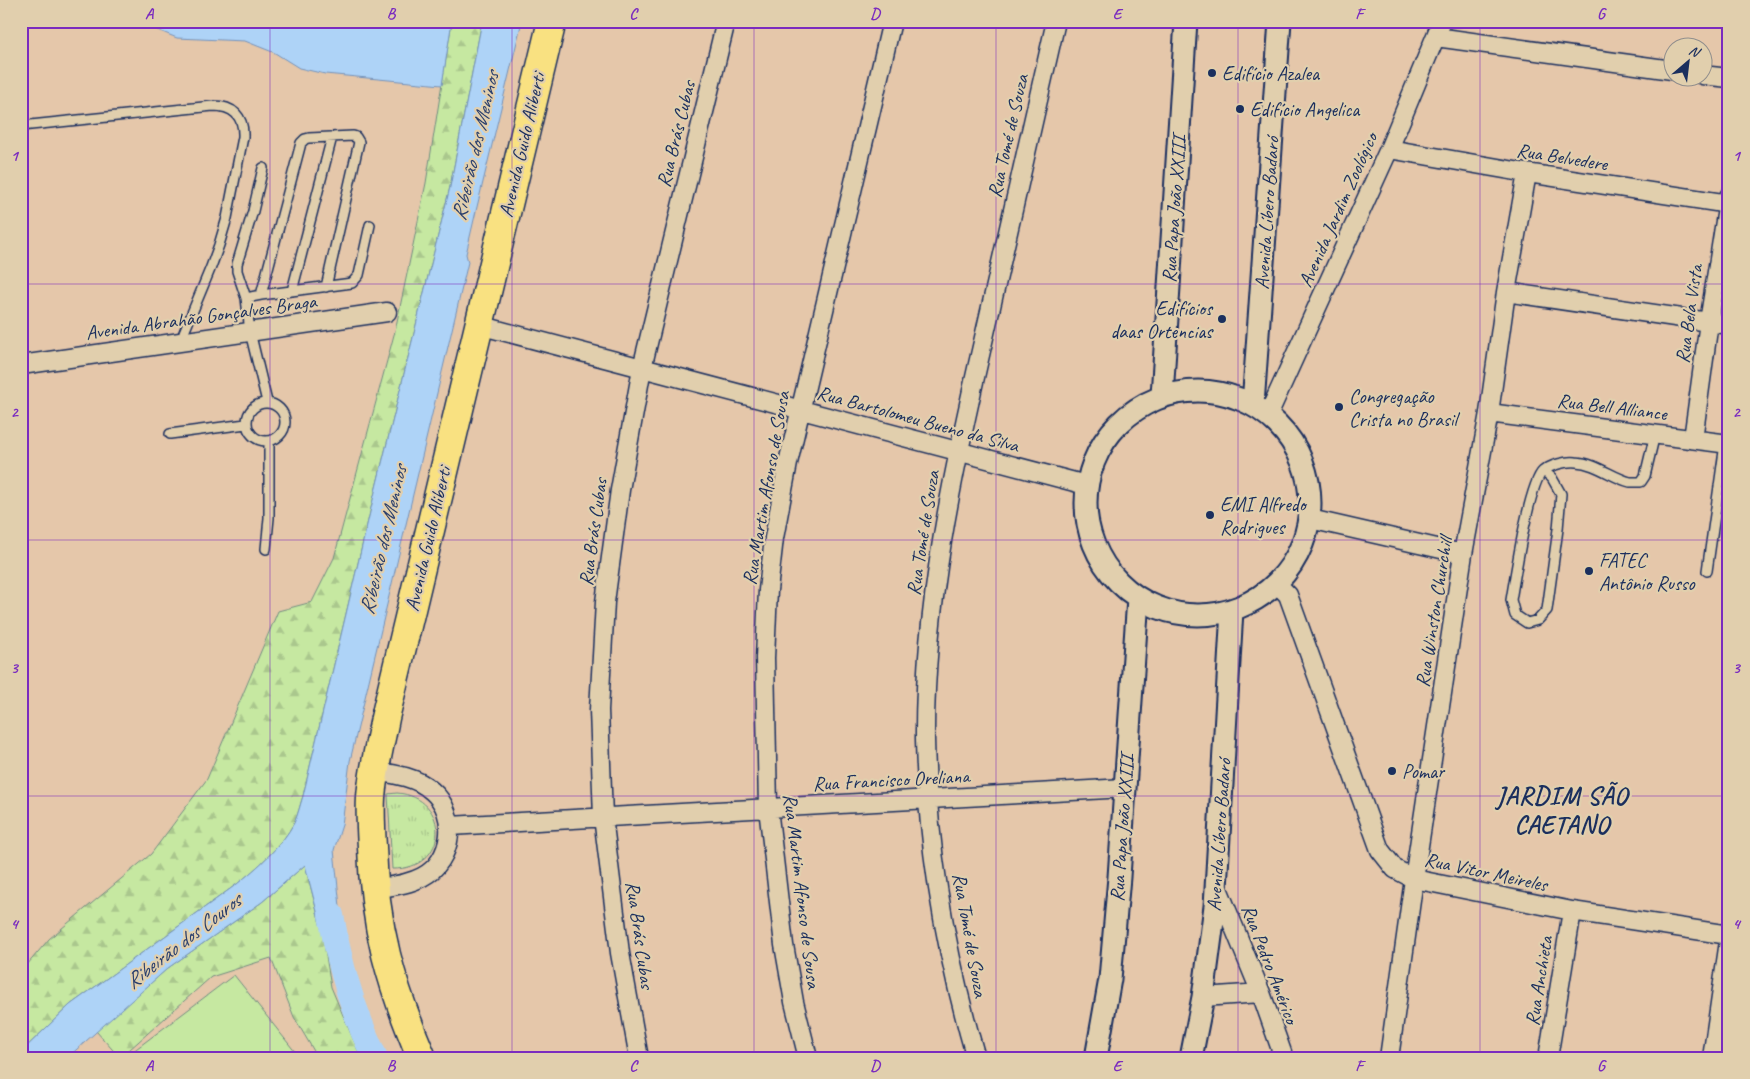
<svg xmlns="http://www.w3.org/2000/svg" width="1750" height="1079" viewBox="0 0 1750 1079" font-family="Caveat,sans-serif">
<defs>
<pattern id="forest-firs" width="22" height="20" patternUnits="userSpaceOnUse" patternTransform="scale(1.25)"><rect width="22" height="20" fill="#c6e8a1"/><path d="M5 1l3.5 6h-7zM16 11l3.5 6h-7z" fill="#aac78d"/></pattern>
<pattern id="park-tufts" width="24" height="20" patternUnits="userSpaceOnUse" patternTransform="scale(1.25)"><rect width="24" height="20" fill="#c6e8a1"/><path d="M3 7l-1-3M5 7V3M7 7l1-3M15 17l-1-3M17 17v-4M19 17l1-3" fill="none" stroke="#aac78d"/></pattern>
</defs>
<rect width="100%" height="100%" fill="#e5c7aa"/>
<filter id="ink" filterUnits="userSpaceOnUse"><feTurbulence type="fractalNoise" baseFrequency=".02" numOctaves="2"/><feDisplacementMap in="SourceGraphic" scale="10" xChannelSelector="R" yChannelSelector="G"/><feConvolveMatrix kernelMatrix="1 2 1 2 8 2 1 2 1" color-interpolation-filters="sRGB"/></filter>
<g filter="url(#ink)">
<path fill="url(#forest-firs)" stroke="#708c80" d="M452,21H482L450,187L371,508L303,796C300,805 298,815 294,823C282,846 257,868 237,884L70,1005L21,1052V972L49,939L151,854L207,779L278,611L312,602L334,558L395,331L426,183Z
M305,865L322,931L331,987L361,1058H318L294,1017L271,958L211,977L120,1058L96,1031L168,968L262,902Z"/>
<path fill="url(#park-tufts)" stroke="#708c80" d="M397,793C451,797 451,870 392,869L388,794Z"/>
<path fill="#c6e8a1" stroke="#708c80" d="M234,975L300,1058H130L128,1055Z"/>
<path fill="#aed3f7" stroke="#7391ba" d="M141,21H452L442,85L325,74L299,68L275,53L245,41L177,38L145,25Z
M482,21H522L476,211L466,254L468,262L350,761L342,825L334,850L341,916L337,950L322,931L305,865L262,902L168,968L67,1058H21V1052L70,1005L237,884C257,868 282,846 294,823C298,815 300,805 303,796L371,508L450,187Z"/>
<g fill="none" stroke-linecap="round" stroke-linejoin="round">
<path stroke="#aed3f7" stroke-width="26" d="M331,915C339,965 353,1012 375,1058"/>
<defs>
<path id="service" d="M21,126L213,106C233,106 244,116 243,137L227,218L219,245L211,267L180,342
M263,168L253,211L237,264V271L246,298L261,295L352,283L359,275L370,225
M292,291L332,137
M261,295L301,143L305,139L309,138L353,136L356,137L359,142L326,287
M246,298L250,332L267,402
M247 422a19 19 0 1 1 38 0a19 19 0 1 1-38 0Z
M170,434L246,424
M1544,471L1552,478L1561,494L1558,529L1547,610L1538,620L1527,623L1515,615L1511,600C1515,577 1529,483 1543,471C1551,465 1566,461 1576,462C1596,463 1613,478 1630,482C1633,482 1637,482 1641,482L1645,476L1655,434
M266,549L269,518V441
M1707,571L1725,444"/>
<path id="minor" d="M1436,37L1672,70
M1702,75L1729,78
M1389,149L1527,173L1729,204
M1506,292L1729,325
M479,325L1086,485
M21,365L387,312
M1489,413L1729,444
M1268,415L1389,149L1442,21
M1693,439L1709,322L1729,196
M1310,519L1463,554
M1277,584L1288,595L1380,850L1395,869L1414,879L1572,911L1729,935
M450,826L1125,788
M1217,886L1261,993L1284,1058
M373,889C390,886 407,885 422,877C453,861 459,814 432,791C417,777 394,774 374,771
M1203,997L1261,993
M639,1058L620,953L603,817L599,710L605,602L620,490L642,368L726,21
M808,1058L794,1002L784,945L768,808L765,658L768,590L774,538L788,463L892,21
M976,1058C946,955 927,846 925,739C924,605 953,472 983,342C1007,235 1032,128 1056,21
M1389,1058L1414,879L1463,554L1489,413L1506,292L1527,173
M1548,1058L1572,911
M1712,1058L1729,941"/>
<path id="tertiary" d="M1086 503a112 112 0 1 1 224 0a112 112 0 1 1-224 0Z
M1162,396L1186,21
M1253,405L1280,21
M1096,1058L1110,979L1119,877L1138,598
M1191,1058L1203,997L1215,906L1232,610"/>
<path id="primary" d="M422,1058C391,985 374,927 372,847C371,831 370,814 371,797C373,771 380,744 385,718L552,21"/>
</defs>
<use href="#service" stroke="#1b2f5e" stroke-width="12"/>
<use href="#minor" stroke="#1b2f5e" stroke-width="21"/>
<use href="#tertiary" stroke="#1b2f5e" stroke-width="25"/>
<use href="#primary" stroke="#1b2f5e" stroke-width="31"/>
<use href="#service" stroke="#e1cfad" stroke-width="9"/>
<use href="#minor" stroke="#e1cfad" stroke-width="18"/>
<use href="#tertiary" stroke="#e1cfad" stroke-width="21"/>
<use href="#primary" stroke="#f9e181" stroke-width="28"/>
</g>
</g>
<path fill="none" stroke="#7b2cbf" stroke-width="1" stroke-opacity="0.55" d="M270,21V1058M512,21V1058M754,21V1058M996,21V1058M1238,21V1058M1480,21V1058M21,284H1729M21,540H1729M21,796H1729"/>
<g fill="#1b2f5e" stroke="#e1cfad" stroke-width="2">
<circle cx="1212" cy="73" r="5"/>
<circle cx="1240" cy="109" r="5"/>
<circle cx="1222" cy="319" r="5"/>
<circle cx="1339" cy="407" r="5"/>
<circle cx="1210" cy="515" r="5"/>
<circle cx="1589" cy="571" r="5"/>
<circle cx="1392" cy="771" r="5"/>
</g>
<g text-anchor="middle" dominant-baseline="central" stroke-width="4.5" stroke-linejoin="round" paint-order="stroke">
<g font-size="20" fill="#1b2f5e" stroke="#e1cfad" text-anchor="start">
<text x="1222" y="73">Edifício Azalea</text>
<text x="1250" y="109">Edifício Angelica</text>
<text x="1212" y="308" text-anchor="end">Edifícios<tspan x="1212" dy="23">daas Ortencias</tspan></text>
<text x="1349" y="396">Congregação<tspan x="1349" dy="23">Crista no Brasil</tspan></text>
<text x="1220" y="504">EMI Alfredo<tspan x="1220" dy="23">Rodrigues</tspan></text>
<text x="1599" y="560">FATEC<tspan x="1599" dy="23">Antônio Russo</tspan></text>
<text x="1402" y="771">Pomar</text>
</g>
<g font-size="20" fill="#1b2f5e" stroke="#e1cfad">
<text transform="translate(676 134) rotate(-76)">Rua Brás Cubas</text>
<text transform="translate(1008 136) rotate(-77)">Rua Tomé de Souza</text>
<text transform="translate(522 145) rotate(-77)">Avenida Guido Aliberti</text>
<text transform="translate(1562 157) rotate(9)">Rua Belvedere</text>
<text transform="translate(1174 209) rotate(-86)">Rua Papa João XXIII</text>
<text transform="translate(1338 210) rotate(-66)">Avenida Jardim Zoológico</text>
<text transform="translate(1267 213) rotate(-86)">Avenida Líbero Badaró</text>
<text transform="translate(1689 314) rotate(-82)">Rua Bela Vista</text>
<text transform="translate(201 317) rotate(-8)">Avenida Abrahão Gonçalves Braga</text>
<text transform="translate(1612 407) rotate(7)">Rua Bell Alliance</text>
<text transform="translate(918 419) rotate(15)">Rua Bartolomeu Bueno da Silva</text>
<text transform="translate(766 488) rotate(-80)">Rua Martim Afonso de Sousa</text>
<text transform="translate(593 532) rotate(-82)">Rua Brás Cubas</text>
<text transform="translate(923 533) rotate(-81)">Rua Tomé de Souza</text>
<text transform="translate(428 539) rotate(-77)">Avenida Guido Aliberti</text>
<text transform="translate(1434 612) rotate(-81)">Rua Winston Churchill</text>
<text transform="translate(891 780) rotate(-3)">Rua Francisco Oreliana</text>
<text transform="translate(1122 828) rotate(-86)">Rua Papa João XXIII</text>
<text transform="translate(1219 835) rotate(-86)">Avenida Líbero Badaró</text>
<text transform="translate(1486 872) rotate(12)">Rua Vitor Meireles</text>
<text transform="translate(802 891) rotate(83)">Rua Martim Afonso de Sousa</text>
<text transform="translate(640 935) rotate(82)">Rua Brás Cubas</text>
<text transform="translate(970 935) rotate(80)">Rua Tomé de Souza</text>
<text transform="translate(1270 964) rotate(69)">Rua Pedro Américo</text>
<text transform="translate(1539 981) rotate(-81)">Rua Anchieta</text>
</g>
<g font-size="21" font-style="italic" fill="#2a3f6d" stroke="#e1cfad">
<text transform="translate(475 146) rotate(-77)">Ribeirão dos Meninos</text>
<text transform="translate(383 540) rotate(-77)">Ribeirão dos Meninos</text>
<text transform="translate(183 941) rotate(-38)">Ribeirão dos Couros</text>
</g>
<g font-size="25" font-weight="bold" letter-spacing="1" fill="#1b2f5e" stroke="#e1cfad">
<text x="1562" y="796">JARDIM SÃO<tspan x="1562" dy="29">CAETANO</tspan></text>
</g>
</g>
<rect width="1750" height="1079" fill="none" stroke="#e1cfad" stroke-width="55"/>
<g transform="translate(1688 62) rotate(28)"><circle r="24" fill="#e1cfad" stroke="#928f8d"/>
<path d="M0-4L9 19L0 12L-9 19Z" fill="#1b2f5e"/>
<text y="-8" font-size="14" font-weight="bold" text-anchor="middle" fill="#1b2f5e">N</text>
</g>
<rect x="28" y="28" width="1694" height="1024" fill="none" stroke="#7b2cbf" stroke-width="2"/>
<g font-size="16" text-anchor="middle" font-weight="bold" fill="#7b2cbf">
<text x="149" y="19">A</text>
<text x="391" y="19">B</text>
<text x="633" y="19">C</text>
<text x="875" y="19">D</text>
<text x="1117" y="19">E</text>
<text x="1359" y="19">F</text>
<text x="1601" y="19">G</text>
<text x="14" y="161">1</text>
<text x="1736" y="161">1</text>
<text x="14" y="417">2</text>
<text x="1736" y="417">2</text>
<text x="14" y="673">3</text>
<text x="1736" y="673">3</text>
<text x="14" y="929">4</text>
<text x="1736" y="929">4</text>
<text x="149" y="1071">A</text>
<text x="391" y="1071">B</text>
<text x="633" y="1071">C</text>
<text x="875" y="1071">D</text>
<text x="1117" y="1071">E</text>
<text x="1359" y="1071">F</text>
<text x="1601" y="1071">G</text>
</g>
</svg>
